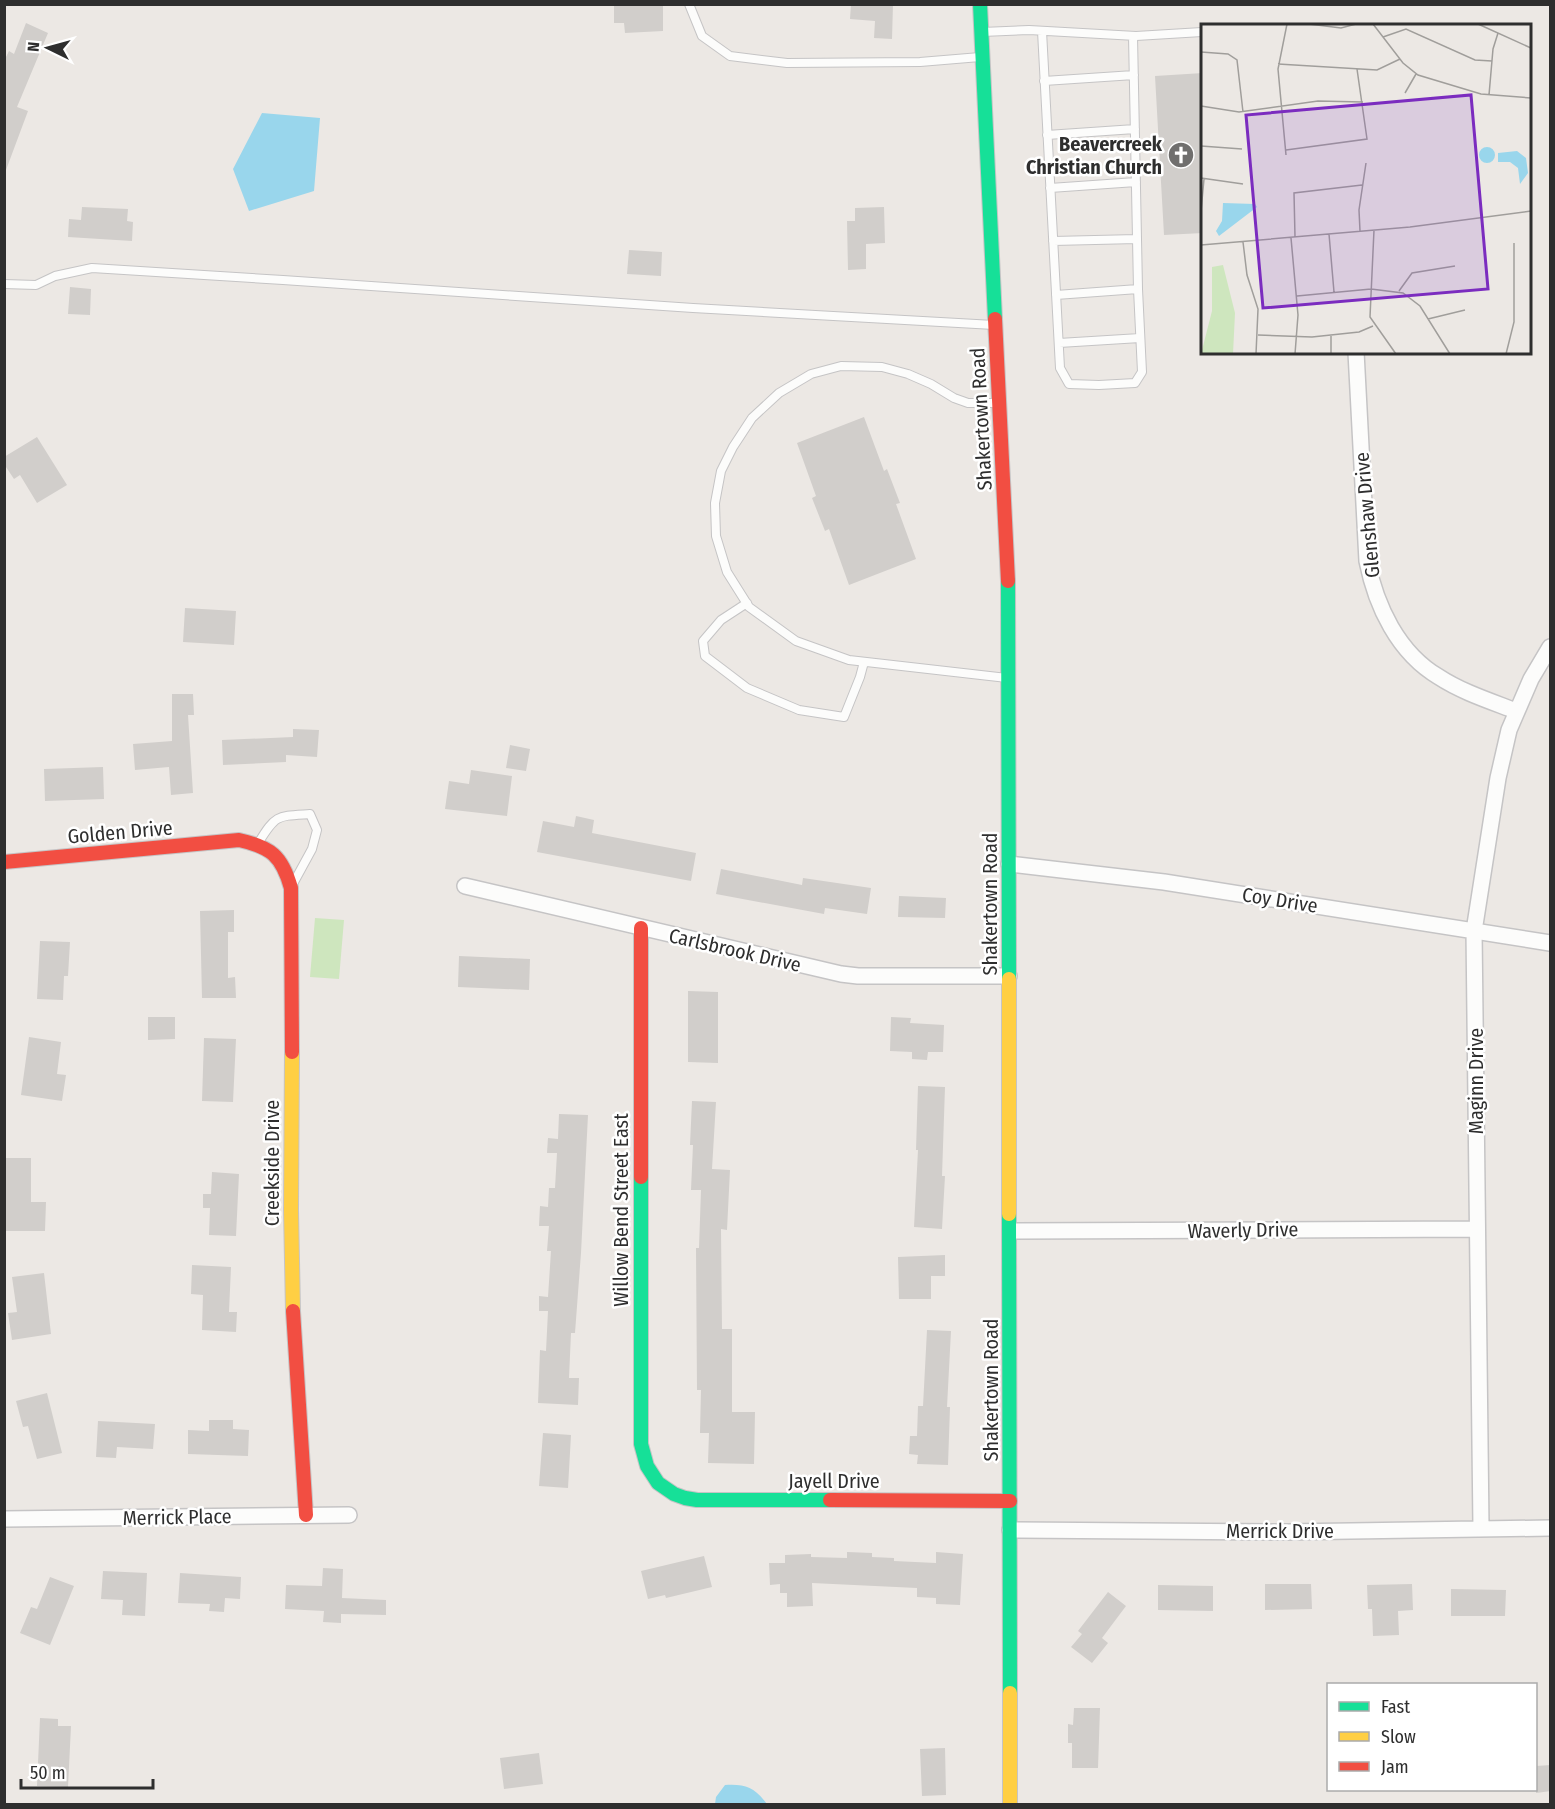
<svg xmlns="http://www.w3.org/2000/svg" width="1555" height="1809" viewBox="0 0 1555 1809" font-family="'Fira Sans Condensed',sans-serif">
<rect width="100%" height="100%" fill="#ece8e4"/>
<path fill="#cee6be" d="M315,918L344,920L339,979L310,977Z"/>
<path fill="#99d6ec" d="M262,113L320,118L314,191L249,211L233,169Z
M725,1785C746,1784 754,1787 767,1804H715L716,1797Z"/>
<path fill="#d1cecb" d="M614,4H663V31L625,33L624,23H614Z
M851,4H893L892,39L874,38L875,21L850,19Z
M26,23L48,33L17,107L28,111L6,170L4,169V61L9,51L14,54Z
M1203,73V233L1164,235L1155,76Z
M82,207L128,209L127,221L133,222L132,241L68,237L69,219L81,220Z
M884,207L885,243L866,244V269L848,270L847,221H855V208Z
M629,250L662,252L661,276L627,274Z
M70,287L91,289L90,315L68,314Z
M864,417L884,471L887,469L900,503L896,504L916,559L849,585L829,529L825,531L812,498L816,496L797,443Z
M37,437L67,485L37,503L20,475L14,479L4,464V457Z
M185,608L236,611L234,645L183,642Z
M172,694H193L194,715H188L193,793L171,795L169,767L135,770L133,744L172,741Z
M293,729L319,730L317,757L286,755V762L223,765L222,740L293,737Z
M510,745L530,749L526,771L506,768Z
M103,767L104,799L45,801L44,769Z
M471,770L512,776L507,816L445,809L449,781L469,784Z
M576,816L594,820L592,833L696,853L691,881L537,852L543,821L574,827Z
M721,869L802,885L803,878L871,888L867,914L825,908L824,914L716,894Z
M899,896L946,898L945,918L898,917Z
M234,910V932H228V978L235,977L236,998H202L200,911Z
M40,941L70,942L68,976H64L63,1000L37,999Z
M459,956L530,959L529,990L458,987Z
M688,991L718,992V1063L688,1062Z
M148,1017H175V1039L148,1040Z
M891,1017L911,1018L910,1023L944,1025L943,1052H928L927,1060L912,1059V1052L890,1051Z
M29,1037L61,1042L57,1074L66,1075L62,1101L21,1095Z
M204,1038L236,1039L233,1102L202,1101Z
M918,1086L945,1087L942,1176H945L942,1229L914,1227L918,1150H916Z
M692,1101L716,1102L712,1169L730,1170L727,1230L721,1229L722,1329H732V1412H755L754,1464L708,1463L709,1433H700L701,1390H697L696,1248H699L701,1190H691L693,1145H690Z
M559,1114L588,1115L581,1253L575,1333H571L569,1378H579L578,1405L538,1403L540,1350L546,1351L548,1311H539V1296L548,1297L551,1251H547L549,1226H539L540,1206L548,1207L549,1188H555L557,1153H547L548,1138L558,1139Z
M4,1158H31V1202H46L45,1231H4Z
M212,1172L239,1174L236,1236L209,1235L210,1208H203V1194H211Z
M945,1255V1276H931V1299H899L898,1257Z
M192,1265L231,1267L229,1312H237L236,1332L202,1330L203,1295L191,1294Z
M44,1273L51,1334L12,1340L8,1313L17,1312L12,1277Z
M927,1330L951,1331L947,1407H950L948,1465L917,1464L918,1455L909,1454L910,1436H917L918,1406H923Z
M47,1393L62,1453L37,1459L28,1426L23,1427L16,1401Z
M209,1420H233V1429L249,1430L248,1456L188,1454V1430L209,1431Z
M98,1421L155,1424L153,1449L117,1447L116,1458L96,1457Z
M543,1433L571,1435L568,1488L539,1486Z
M847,1552L872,1553V1557L894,1558V1561L936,1563V1552L963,1554L960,1605L936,1604V1598L917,1597V1588L812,1583L813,1606L787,1607V1593H780V1584L770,1585L769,1563H785V1555L811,1554V1557L847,1558Z
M704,1556L712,1587L666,1598L665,1595L648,1599L641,1571Z
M323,1568L343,1569L342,1598L386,1600V1615L341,1614V1623L323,1622L324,1611L285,1609L286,1585L322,1586Z
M103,1571L147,1573L145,1616L122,1615L123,1600L101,1599Z
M180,1573L241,1577L240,1599L225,1598L224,1612L209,1611L210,1604L178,1603Z
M50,1577L74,1586L50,1645L20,1633L31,1607L37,1609Z
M1265,1584H1311L1312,1609L1265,1610Z
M1412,1584L1413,1610L1398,1611L1399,1635L1373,1636L1372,1609H1368L1367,1585Z
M1158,1585L1213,1586V1611L1158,1610Z
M1451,1589L1506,1590L1505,1616H1451Z
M1108,1592L1126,1606L1102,1638L1108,1643L1092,1663L1071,1647L1082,1634L1078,1631Z
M1074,1708H1100L1098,1768H1072V1743H1068V1724L1073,1725Z
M40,1718L58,1719V1726H71L68,1787L37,1786Z
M945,1748L946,1795L922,1796L920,1749Z
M539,1753L543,1784L504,1789L500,1758Z
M1551,1765V1791L1536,1793V1766Z"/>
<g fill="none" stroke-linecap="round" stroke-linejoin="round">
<defs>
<path id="lane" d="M689,4L702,36L730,56L787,63L920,62L980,57
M1042,31L1060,368L1069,384L1099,385L1135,383L1142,372L1138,289L1133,36
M982,32L1029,30L1136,36L1202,32
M1044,81L1134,75
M1047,135L1135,129
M1050,188L1136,182
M1053,241L1137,239
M4,284L36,285L55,276L92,268L283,280L693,308L994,325
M1056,295L1138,289
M1059,343L1140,338
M999,403H968L954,398L931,384L908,374L882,367L841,366L811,374L779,393L752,418L733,447L721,471L715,503L716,536L727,572L749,607L796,641L849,660L1007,678
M747,603L721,620L703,641L705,656L747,688L799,710L844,717L860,677L864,662
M259,842C276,814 278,816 310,814L317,830L312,849L294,882"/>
<path id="street" d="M1356,352L1367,561C1376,606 1398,653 1439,677C1462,692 1490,701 1516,711
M1009,864L1164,882L1550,943
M465,886L841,974L858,976H1009
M1010,1231L1477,1229
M4,1519L349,1515
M1481,1528L1474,931L1498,778L1509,730L1531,679L1550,647
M1010,1530L1287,1532L1550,1528"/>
<path id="fast" d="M980,4L995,319
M1008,581L1009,979
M641,1177V1444L647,1466L658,1483L674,1494L685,1498L697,1500H830
M1009,1214L1010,1693"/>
<path id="slow" d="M1009,979V1214
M292,1052L291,1210L293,1311
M1010,1693V1804"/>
<path id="jam" d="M995,319L1008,581
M4,862L239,840C271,847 282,856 291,888L292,1052
M641,928V1177
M293,1311L306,1515
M830,1500L1010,1501"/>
</defs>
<use href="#lane" stroke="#c5c4c5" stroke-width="10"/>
<use href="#street" stroke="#c5c4c5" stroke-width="18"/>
<use href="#fast" stroke="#c5c4c5" stroke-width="16"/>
<use href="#slow" stroke="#c5c4c5" stroke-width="16"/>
<use href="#jam" stroke="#c5c4c5" stroke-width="16"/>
<use href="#lane" stroke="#fcfcfb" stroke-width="8"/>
<use href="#street" stroke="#fcfcfb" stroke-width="15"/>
<use href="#fast" stroke="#16e098" stroke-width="14"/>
<use href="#slow" stroke="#ffcf43" stroke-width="14"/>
<use href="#jam" stroke="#f24e42" stroke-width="14"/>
</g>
<defs>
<symbol id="church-disc" viewBox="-11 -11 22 22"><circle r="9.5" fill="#706f6e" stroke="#fff"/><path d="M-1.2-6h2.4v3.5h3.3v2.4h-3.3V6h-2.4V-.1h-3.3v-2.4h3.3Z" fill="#fff"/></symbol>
</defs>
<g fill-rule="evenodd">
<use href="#church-disc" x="1166" y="140" width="30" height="30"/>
</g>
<g text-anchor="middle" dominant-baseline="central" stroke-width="5" stroke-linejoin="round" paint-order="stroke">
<g font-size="20" font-weight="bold" fill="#2e2e2e" stroke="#fff" text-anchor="end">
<text x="1162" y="144">Beavercreek<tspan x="1162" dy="23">Christian Church</tspan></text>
</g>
<g font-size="20" fill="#2e2e2e" stroke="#fff">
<text transform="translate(981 419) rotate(-93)">Shakertown Road</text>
<text transform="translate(1367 515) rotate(-95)">Glenshaw Drive</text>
<text transform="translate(120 832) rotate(-5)">Golden Drive</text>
<text transform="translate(1280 900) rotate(9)">Coy Drive</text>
<text transform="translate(990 904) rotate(-90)">Shakertown Road</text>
<text transform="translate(735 950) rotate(13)">Carlsbrook Drive</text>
<text transform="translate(1476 1081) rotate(-90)">Maginn Drive</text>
<text transform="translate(272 1163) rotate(-90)">Creekside Drive</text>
<text transform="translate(621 1210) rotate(-90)">Willow Bend Street East</text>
<text transform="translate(1243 1230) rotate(-1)">Waverly Drive</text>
<text transform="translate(991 1390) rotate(-90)">Shakertown Road</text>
<text x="834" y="1481">Jayell Drive</text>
<text transform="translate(177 1517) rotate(-1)">Merrick Place</text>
<text x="1280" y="1531">Merrick Drive</text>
</g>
</g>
<g transform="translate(1201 24)">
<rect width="330" height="330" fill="#ece8e4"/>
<path d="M22,241L34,289L32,330H0L11,287V243Z" fill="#cee6be"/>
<path d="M278 131a8 8 0 1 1 16 0a8 8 0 1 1-16 0ZM316,127L325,134L327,149L319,160L317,144L309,138H297V129ZM22,179L54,180L56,183L18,212L15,207L21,197Z" fill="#99d6ec"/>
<path fill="none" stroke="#a09e9b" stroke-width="1.5" d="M108,0L140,4L155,0M172,0L202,39L217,51L280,70L330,74M277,0L330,24M182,13L205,5L274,36L291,37M0,28L27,30L36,36L42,88M77,40L176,46L199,35M204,69L215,50M288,71L292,25L297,9M0,82L38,88L117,77L162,78M0,122L41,125M85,126L166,115L156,45M85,131L77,45L86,0M0,154L42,160M0,187L3,155M173,206L169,293L195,330M159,207L158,186L165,139M128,210L133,268M94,213L93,169L161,161M90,214L97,291L94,330M42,218L46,251L57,285L55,330M0,221L209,203L330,187M198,267L211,249L254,242M96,272L170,265L202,269L219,282L249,330M227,295L264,286M57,311L111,313L158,308L172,302M130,330V311M305,330L313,298V219"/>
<path fill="#7b2cbf" fill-opacity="0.15" stroke="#7b2cbf" stroke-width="3" d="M270,71L287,265L62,284L45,91Z"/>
<rect width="330" height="330" fill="none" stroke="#2e2e2e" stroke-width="3"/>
</g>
<rect width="1555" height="1809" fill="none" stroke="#2e2e2e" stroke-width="12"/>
<rect x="1327" y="1683" width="210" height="108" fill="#ffffff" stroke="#ababab" stroke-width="1.5"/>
<rect x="1339" y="1702" width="30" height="9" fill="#16e098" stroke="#ababab" stroke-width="1.5"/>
<text x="1381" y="1713" font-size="18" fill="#2e2e2e">Fast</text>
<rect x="1339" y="1732" width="30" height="9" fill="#ffcf43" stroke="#ababab" stroke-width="1.5"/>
<text x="1381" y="1743" font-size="18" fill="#2e2e2e">Slow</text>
<rect x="1339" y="1762" width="30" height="9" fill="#f24e42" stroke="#ababab" stroke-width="1.5"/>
<text x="1381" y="1773" font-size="18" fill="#2e2e2e">Jam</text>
<g transform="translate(48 48) rotate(275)" stroke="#ffffff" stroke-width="4.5" paint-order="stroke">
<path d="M0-4.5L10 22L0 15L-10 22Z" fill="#2e2e2e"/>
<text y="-9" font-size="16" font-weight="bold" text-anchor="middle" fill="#2e2e2e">N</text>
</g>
<path d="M21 1779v9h132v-9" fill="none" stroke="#2e2e2e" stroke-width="3"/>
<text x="30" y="1779" font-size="18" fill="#2e2e2e" stroke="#ffffff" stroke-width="4.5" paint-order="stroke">50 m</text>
</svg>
